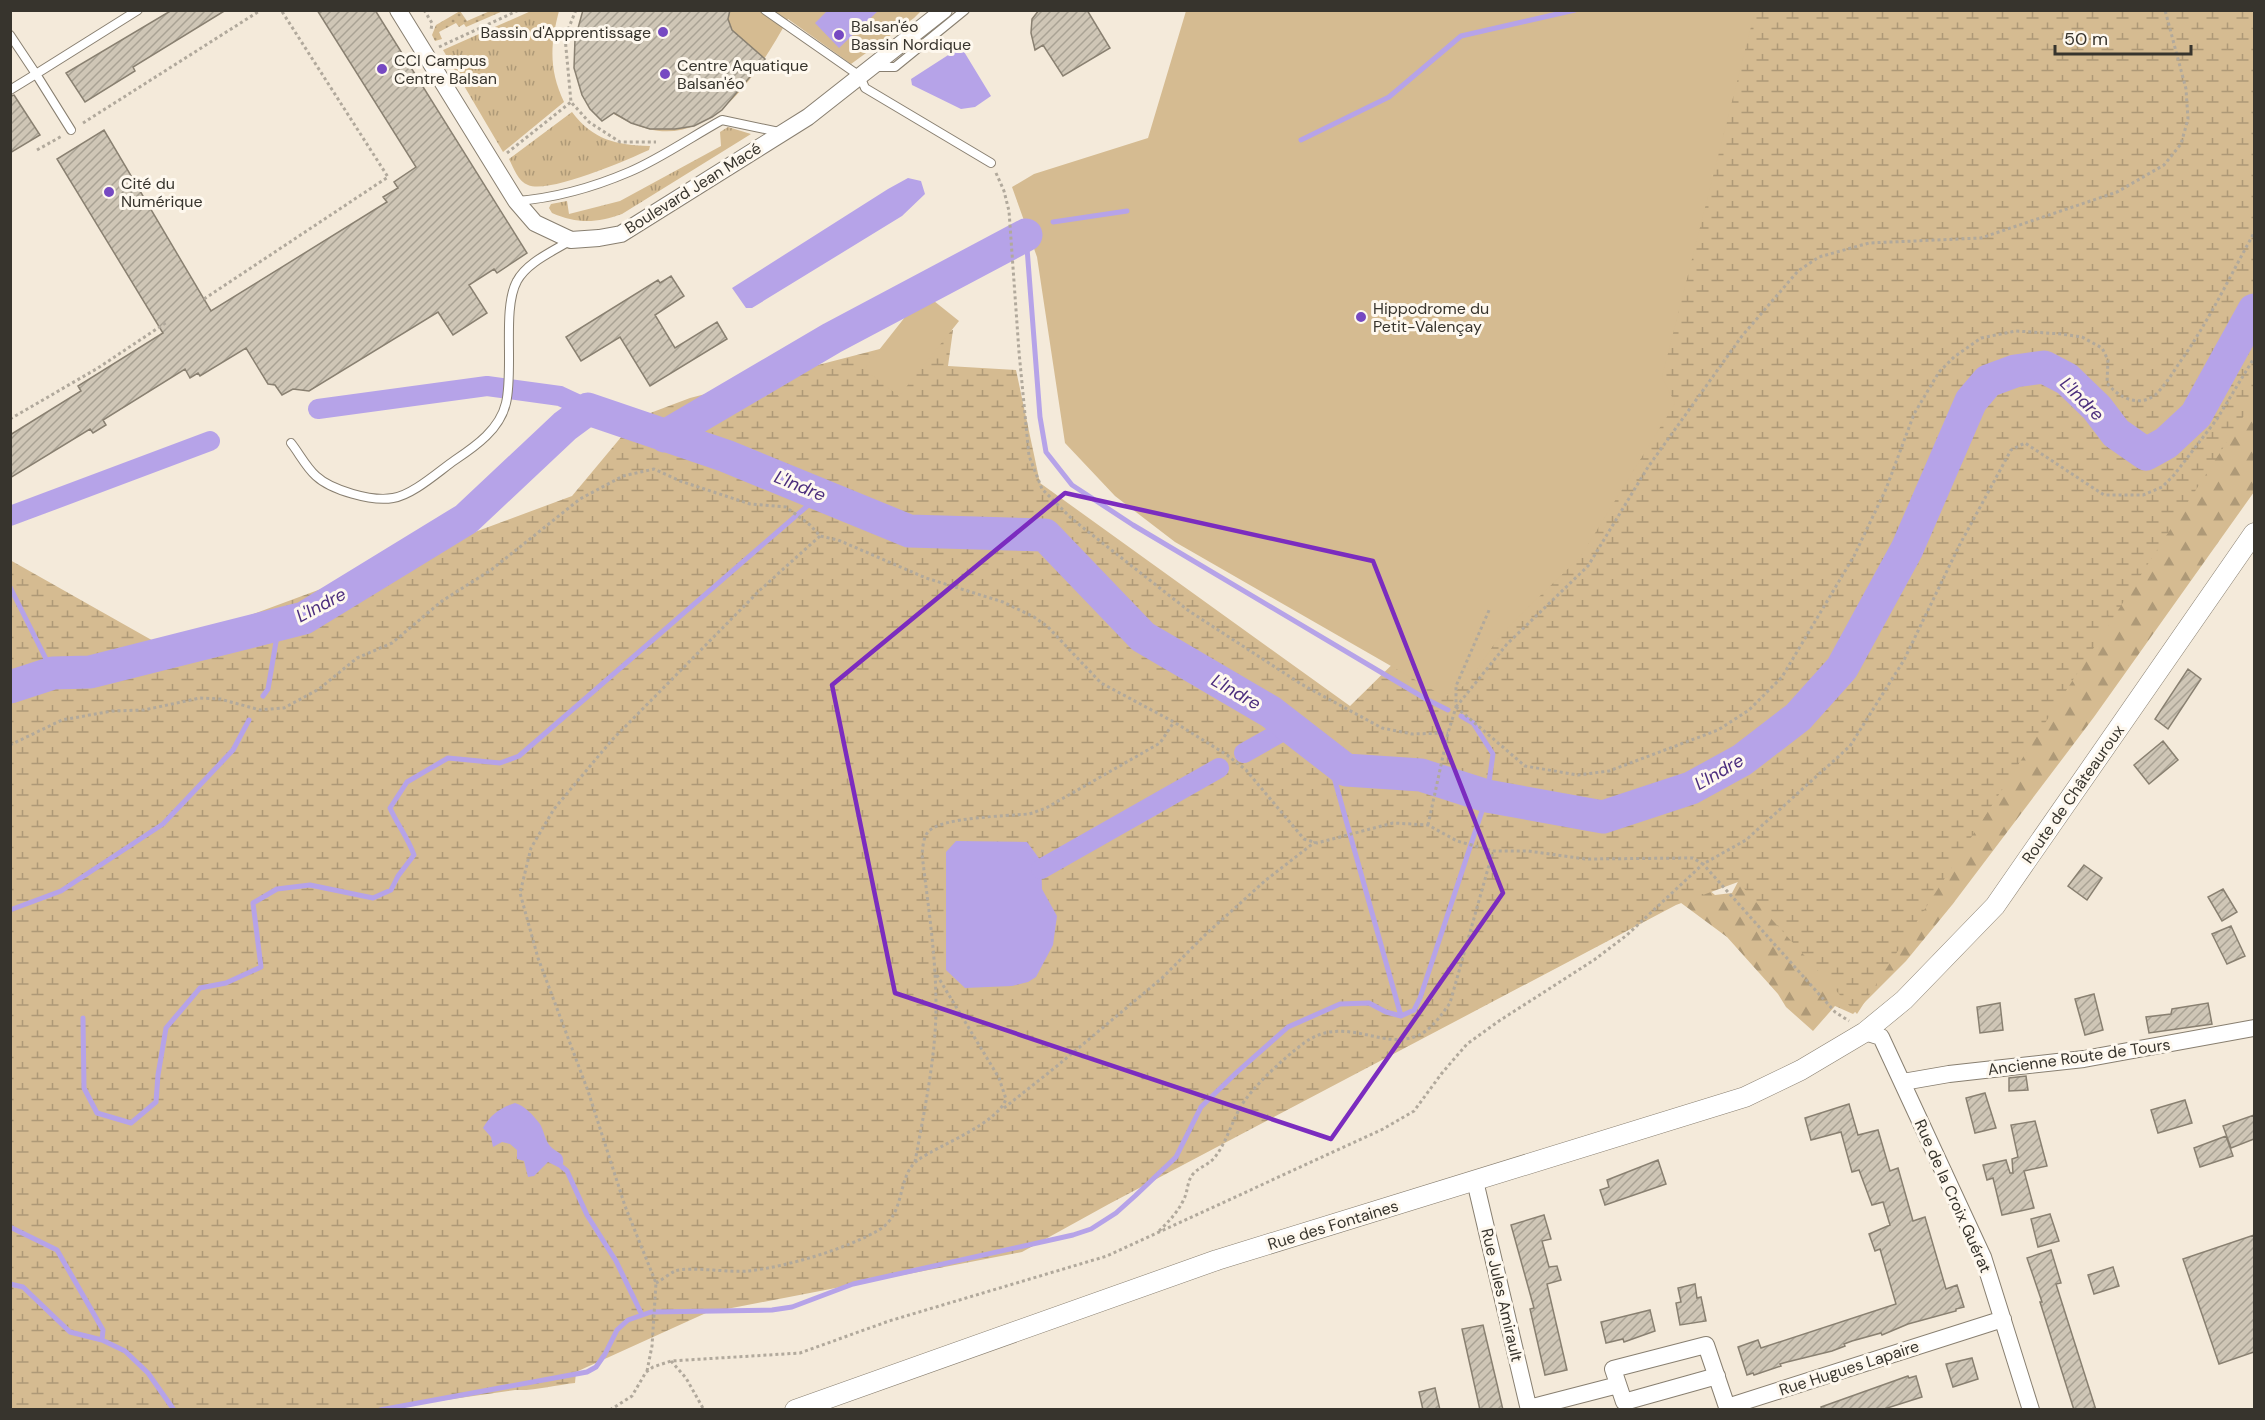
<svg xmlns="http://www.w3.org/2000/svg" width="2265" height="1420" viewBox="0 0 2265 1420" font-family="'DM Sans',sans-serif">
<defs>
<pattern id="grass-tufts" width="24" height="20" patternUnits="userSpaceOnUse" patternTransform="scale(1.5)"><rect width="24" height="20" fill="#d5bb91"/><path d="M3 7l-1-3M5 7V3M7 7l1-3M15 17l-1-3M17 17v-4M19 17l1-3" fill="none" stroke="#ae9977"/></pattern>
<pattern id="forest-firs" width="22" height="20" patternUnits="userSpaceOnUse" patternTransform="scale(1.5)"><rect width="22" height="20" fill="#d5bb91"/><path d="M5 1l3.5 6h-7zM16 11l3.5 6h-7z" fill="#ae9977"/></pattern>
<pattern id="wetland-marsh" width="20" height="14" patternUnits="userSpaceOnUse" patternTransform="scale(1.5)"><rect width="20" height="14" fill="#d5bb91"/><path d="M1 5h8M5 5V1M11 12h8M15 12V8" fill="none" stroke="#ae9977"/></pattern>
<pattern id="garden-dots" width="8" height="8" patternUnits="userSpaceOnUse" patternTransform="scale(1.5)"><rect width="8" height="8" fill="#d5bb91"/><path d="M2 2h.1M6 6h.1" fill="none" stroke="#ae9977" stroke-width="1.8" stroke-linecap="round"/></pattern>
<pattern id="building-hatch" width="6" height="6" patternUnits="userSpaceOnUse" patternTransform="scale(1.5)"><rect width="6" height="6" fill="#cfc6b6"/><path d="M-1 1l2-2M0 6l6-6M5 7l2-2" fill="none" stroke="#a9a294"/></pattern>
</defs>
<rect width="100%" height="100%" fill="#f4eada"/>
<path fill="url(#grass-tufts)" d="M531,11H559C550,45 549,70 564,102L503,152L443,50Z
M572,112C593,140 616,145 650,146L649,150C627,160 549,194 528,185C518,181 514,169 509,159Z
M728,127L751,134L622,214C597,223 577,224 552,213L549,208L551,204L567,201L569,214L620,201L721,146L720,132Z"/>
<path fill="url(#forest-firs)" d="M2254,260V492L2094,717L1952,905L1906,961L1853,1014L1835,1006L1813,1031L1786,1007L1778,994L1727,937L1673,897L1691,875L1715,895L1732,893L1741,876Z"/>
<path fill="url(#wetland-marsh)" d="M1747,11H2254V400L1857,1014L1738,882L1676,905L1109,1204L1022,1252L706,1313L576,1372L575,1383C555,1385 535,1391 515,1390L376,1410L11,1409L10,560L164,647L572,496L637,418L690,398L953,330L948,366L1016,370L1040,483L1350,706L1607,453Z"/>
<path fill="#d5bb91" d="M583,11H921L914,18L851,64L788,19C761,67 716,146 648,129C624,123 604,107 582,95C571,66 573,40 583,11Z
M1186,11H1755L1662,377L1675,403L1581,556L1501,634L1468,683L1445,697L1175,542L1115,496L1065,443L1037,257L1012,187L1034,174L1148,138Z
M924,293L959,321L899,396L864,369Z"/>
<path fill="url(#garden-dots)" d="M460,11L467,21L490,11H503L466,27L464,24L459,27L456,23L439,32L442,39L435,41L432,35L436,25Z"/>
<path fill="#b6a3e8" d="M827,11V10L878,11L839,48L815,23Z
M956,50H963L991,96L975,107L961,109L912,85L911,79Z
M908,178L921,181L925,194L902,216L752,308H746L732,288L888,189Z
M956,841L1027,842L1041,861L1042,889L1057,916L1053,945L1036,977L1028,982L1012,986L965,988L946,970V852Z
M515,1103C524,1105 534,1116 540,1124C544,1131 545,1140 550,1146C556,1153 565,1152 563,1164L558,1167L548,1162L534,1176L528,1177L524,1161L517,1159V1150L510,1144L502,1142L493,1147L491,1137L483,1128C490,1115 501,1107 515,1103Z"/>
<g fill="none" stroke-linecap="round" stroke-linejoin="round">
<path stroke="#b6a3e8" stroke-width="5" d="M1301,140L1389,97L1461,36L1575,10
M1053,222L1127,211
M1026,235L1040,417L1046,452L1072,485L1133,525L1426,699L1448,710
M10,587L53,673
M263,696L268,689L279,624
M1328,756L1401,1016
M10,910L61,891L163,824L233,750L249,720
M83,1018L84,1088L97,1113L131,1123L156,1102L158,1075L166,1028L200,988L226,983L261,967L253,903L277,889L310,885L373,898L391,890L398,876L414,855C408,838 397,824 390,808L407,782L448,758L500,763L519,756L820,495
M555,1161L567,1171L587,1215L616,1261L642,1315
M10,1227L57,1250L103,1330L102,1340
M10,1284L23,1287L70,1332L102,1340L125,1351L148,1373L174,1410
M380,1410L587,1372L596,1367L605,1354L617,1330L628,1320L651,1312L772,1310L792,1307L853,1284L1073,1235L1091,1229L1116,1213L1135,1196L1176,1157L1201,1107L1236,1073L1288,1027L1340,1004L1369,1003L1386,1012L1401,1016L1414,1010L1420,998L1487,796L1493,754L1473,723L1461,716"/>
<path stroke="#b6a3e8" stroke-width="20" d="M318,409L487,386L560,396L588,409
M10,516L210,441
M1244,753L1290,727
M1041,869L1219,768"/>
<path stroke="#b6a3e8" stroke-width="33" d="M665,436L832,338L1026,235
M10,687L53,673L90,672L304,618L466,519L565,426L588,409L726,456L909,531L1045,535L1143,637L1271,712L1346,770L1421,775L1487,796L1603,817L1691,788L1742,760L1798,717L1842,668L1907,549L1971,401L1988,381L2015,371L2044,367L2067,379L2097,408L2116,433L2146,454L2166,443L2196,415L2254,310"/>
</g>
<path fill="url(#building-hatch)" stroke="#898071" stroke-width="1.5" d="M172,10H226L133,67L135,71L85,102L66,73Z
M317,10H375L527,253L497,273L494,269L469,285L487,313L453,335L438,312L309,391L293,389L282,395L275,385L268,384L246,348L200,376L198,373L190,378L185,369L103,420L106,425L93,433L90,429L10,478V435L81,391L78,386L163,333L57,159L104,130L211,311L387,202L383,197L398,188L394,182L416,167Z
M583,10H730L728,19L732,30L765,59L722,110L712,117L694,126L675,129H650L631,123L614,113L602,121L590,109L582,95L574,68L575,39Z
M1039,10H1087L1110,48L1063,76L1043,45L1035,50L1031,33L1032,19Z
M14,95L40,135L10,153V96Z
M671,276L684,296L655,315L675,348L717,322L727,339L650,386L620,337L581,361L566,337L658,280L660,283Z
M2188,669L2201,679L2168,729L2155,719Z
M2163,741L2178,760L2149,784L2134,765Z
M2084,865L2102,878L2087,900L2068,886Z
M2223,889L2237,912L2222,921L2208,897Z
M2231,926L2245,956L2227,964L2212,934Z
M2094,994L2103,1030L2085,1035L2075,999Z
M2000,1003L2003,1030L1980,1033L1977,1007Z
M2208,1003L2212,1024L2149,1033L2146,1017L2171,1014L2172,1009Z
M2026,1076L2028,1090L2009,1091V1078Z
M1985,1093L1996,1128L1975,1133L1966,1098Z
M2185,1100L2192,1123L2158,1133L2151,1110Z
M1849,1104L1858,1135L1878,1130L1890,1171L1898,1168L1913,1221L1925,1217L1946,1289L1957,1285L1964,1307L1956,1309V1311L1908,1324L1882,1335L1881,1333L1852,1341L1844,1344L1845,1346L1832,1351L1787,1362L1780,1364L1781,1366L1754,1375L1753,1373L1747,1375L1738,1347L1758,1340L1761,1348L1896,1304L1880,1249L1875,1251L1869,1234L1890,1225L1883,1202L1872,1205L1859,1170L1852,1172L1841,1132L1811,1140L1805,1118Z
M2254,1115V1139L2231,1148L2223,1126Z
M2035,1121L2047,1166L2024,1171L2034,1208L2002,1215L1993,1178L1987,1180L1983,1165L2006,1160L2010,1173H2013L2012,1159L2018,1157L2011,1125Z
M2226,1136L2233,1156L2200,1167L2194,1148Z
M1658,1160L1666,1184L1605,1205L1600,1190L1609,1187L1607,1180Z
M2050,1214L2059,1241L2038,1247L2031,1219Z
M1544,1215L1551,1239L1542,1241L1549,1267L1557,1266L1561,1280L1547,1284L1567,1370L1545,1375L1530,1309L1534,1308L1511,1225Z
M2254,1235V1352L2219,1364L2183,1259Z
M2051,1250L2061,1283L2056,1284L2096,1410H2074L2040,1302H2042L2027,1258Z
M2113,1267L2119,1286L2094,1294L2088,1275Z
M1695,1284L1697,1298L1701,1297L1706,1321L1680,1325L1676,1303L1681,1302L1678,1288Z
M1650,1310L1655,1331L1624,1342L1623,1339L1606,1343L1601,1322Z
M1483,1325L1497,1384L1503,1410H1480L1462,1329Z
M1972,1358L1978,1379L1953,1387L1946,1364Z
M1908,1376L1909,1378L1916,1376L1922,1397L1881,1410H1822L1821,1407Z
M1435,1388L1440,1410H1423L1419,1392Z"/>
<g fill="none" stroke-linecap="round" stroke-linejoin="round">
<defs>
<path id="service" d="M765,10L854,72L860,76L865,88L991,163
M10,35L36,74L138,10
M874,67H895L965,10
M10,90L36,74L71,130
M517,201C554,198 594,187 629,172C658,160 693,136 722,120L779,132
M291,443C299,453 306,467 316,476C331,490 372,502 393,498C413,495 439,471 455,460C476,446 500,429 506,403C514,370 502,308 517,281C527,262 554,251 571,240"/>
<path id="minor" d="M398,10L516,201L535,223L571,240L599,238L621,234L808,117L944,10
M1865,1032L1881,1037L1983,1257L2031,1410
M1903,1082L1949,1074L2084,1059L2254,1028
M1475,1181L1529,1410
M1717,1376L1624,1402L1613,1369L1706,1345L1727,1407L2003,1319
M1529,1408L1618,1385"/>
<path id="tertiary" d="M795,1410L1217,1260L1745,1097L1801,1070L1865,1032L1904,1000L1995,906L2254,533"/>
</defs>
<use href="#service" stroke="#887f70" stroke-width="10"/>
<use href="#minor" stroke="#887f70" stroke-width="18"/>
<use href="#tertiary" stroke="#887f70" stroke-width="21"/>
<path stroke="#b1a99c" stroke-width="3" stroke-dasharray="3 3" stroke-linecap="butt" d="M424,10L432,23L431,30
M576,10L565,37L571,102L589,122L620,142H656
M439,47L519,10
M83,123L261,10
M37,150L62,136
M507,153L571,102
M996,173L1004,191L1009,211L1019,352L1029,456L1042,489L1072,519L1189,611L1301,684L1382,728L1412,734L1448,733
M204,299L388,177L281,10
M10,419L98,368L167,322
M1456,707L1525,766L1578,775L1609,771L1718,730L1749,710L1782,677L1854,556L1886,489L1914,414L1939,372L1954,357L1981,338L2016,331L2061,334L2082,337L2102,348L2108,360L2107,383C2118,397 2138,408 2155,395C2165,386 2173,372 2180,362C2209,321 2230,276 2254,233
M1456,707L1507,644L1588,566L1648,467L1742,336L1798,271L1819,257L1869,243L1981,238L2117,192L2164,165L2181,144L2188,119L2186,89L2165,10
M10,745L62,720L112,711L144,710L200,698L220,699L260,710L284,708L319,689L357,658L392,643L442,601L491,570L580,499L623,476L654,469L680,481L750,504L786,507L810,525L820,536L838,540L926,578L1003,602L1034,617L1048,627L1101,683L1174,722L1227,755L1246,770L1304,839L1317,843L1393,823L1428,825L1457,841L1493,851H1528L1585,859L1693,858L1703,864L1746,840L1850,746L1904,660L1959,546L2011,450L2025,443L2104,495H2143L2162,487L2174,475L2217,419L2254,358
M1428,825L1448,733L1456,707V686L1490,608
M1004,1108L1057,1066L1162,978L1207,933L1266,880L1315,842
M915,1162C924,1111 936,1058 936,1006C936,956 928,905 922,854C923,847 923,838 928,832C940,817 1008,816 1028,814C1034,813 1040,810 1046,808L1160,743L1174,722
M1159,1231C1169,1221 1178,1212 1184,1199C1188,1191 1187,1181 1193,1174C1199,1167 1209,1165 1215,1157C1226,1143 1231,1124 1240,1108C1251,1088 1285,1057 1304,1043C1345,1013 1383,1052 1419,1035C1432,1029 1442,1014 1450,1003L1493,851
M656,1283C662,1280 669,1274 675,1271C687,1266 732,1273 748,1271C786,1267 846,1249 879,1230C907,1213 896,1176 918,1160C941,1144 997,1124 1006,1099L999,1078L935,972
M671,1361L686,1378L704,1410
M647,1371L652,1346L656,1283L625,1206L588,1091L538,958L520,893L531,848L554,809L612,740L760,590L820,536
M64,1410H80
M610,1410L632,1396L646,1372L653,1367L671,1361L800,1353L889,1321L1107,1256L1383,1129L1414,1111L1442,1073L1467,1044L1499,1021L1594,960L1627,935L1703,864L1835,1012L1849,1021"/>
<use href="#service" stroke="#fff" stroke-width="8"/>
<use href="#minor" stroke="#fff" stroke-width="16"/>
<use href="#tertiary" stroke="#fff" stroke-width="20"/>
</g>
<path fill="none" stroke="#7b2cbf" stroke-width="4.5" stroke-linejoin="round" d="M1065,493L1373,561L1503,893L1331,1139L895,993L832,685Z"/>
<g fill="#7649c2" stroke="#fef8ee" stroke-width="2">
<circle cx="663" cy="32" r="6"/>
<circle cx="839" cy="35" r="6"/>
<circle cx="382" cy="69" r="6"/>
<circle cx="665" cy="74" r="6"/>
<circle cx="109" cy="192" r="6"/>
<circle cx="1361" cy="317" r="6"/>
</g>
<g text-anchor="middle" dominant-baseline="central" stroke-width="6" stroke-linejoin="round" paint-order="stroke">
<g font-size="16" fill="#37342d" stroke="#fef8ee" text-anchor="start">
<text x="851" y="26">Balsan'éo<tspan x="851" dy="18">Bassin Nordique</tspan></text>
<text x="651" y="32" text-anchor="end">Bassin d'Apprentissage</text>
<text x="394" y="60">CCI Campus<tspan x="394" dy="18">Centre Balsan</tspan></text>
<text x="677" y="65">Centre Aquatique<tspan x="677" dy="18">Balsan'éo</tspan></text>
<text x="121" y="183">Cité du<tspan x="121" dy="18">Numérique</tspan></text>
<text x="1373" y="308">Hippodrome du<tspan x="1373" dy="18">Petit-Valençay</tspan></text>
</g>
<g font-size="16" fill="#37342d" stroke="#fef8ee">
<text transform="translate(693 188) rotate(-32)">Boulevard Jean Macé</text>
<text transform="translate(2073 794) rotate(-55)">Route de Châteauroux</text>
<text transform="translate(2079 1057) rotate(-8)">Ancienne Route de Tours</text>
<text transform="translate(1953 1196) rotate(66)">Rue de la Croix Guérat</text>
<text transform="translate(1333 1225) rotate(-17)">Rue des Fontaines</text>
<text transform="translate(1502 1295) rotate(77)">Rue Jules Amirault</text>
<text transform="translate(1849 1368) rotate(-18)">Rue Hugues Lapaire</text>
</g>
<g font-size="18" font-style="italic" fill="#4b2d7d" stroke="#fef8ee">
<text transform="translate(2082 399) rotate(45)">L'Indre</text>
<text transform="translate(800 486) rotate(22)">L'Indre</text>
<text transform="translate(321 605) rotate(-28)">L'Indre</text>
<text transform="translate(1236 692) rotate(30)">L'Indre</text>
<text transform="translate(1719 772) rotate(-30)">L'Indre</text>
</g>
</g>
<rect width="2265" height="1420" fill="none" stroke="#37342d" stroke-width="24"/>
<path d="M2055 45v9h136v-9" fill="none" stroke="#37342d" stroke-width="3"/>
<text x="2064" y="45" font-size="18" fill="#37342d" stroke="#fef8ee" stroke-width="4.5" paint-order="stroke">50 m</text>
</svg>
